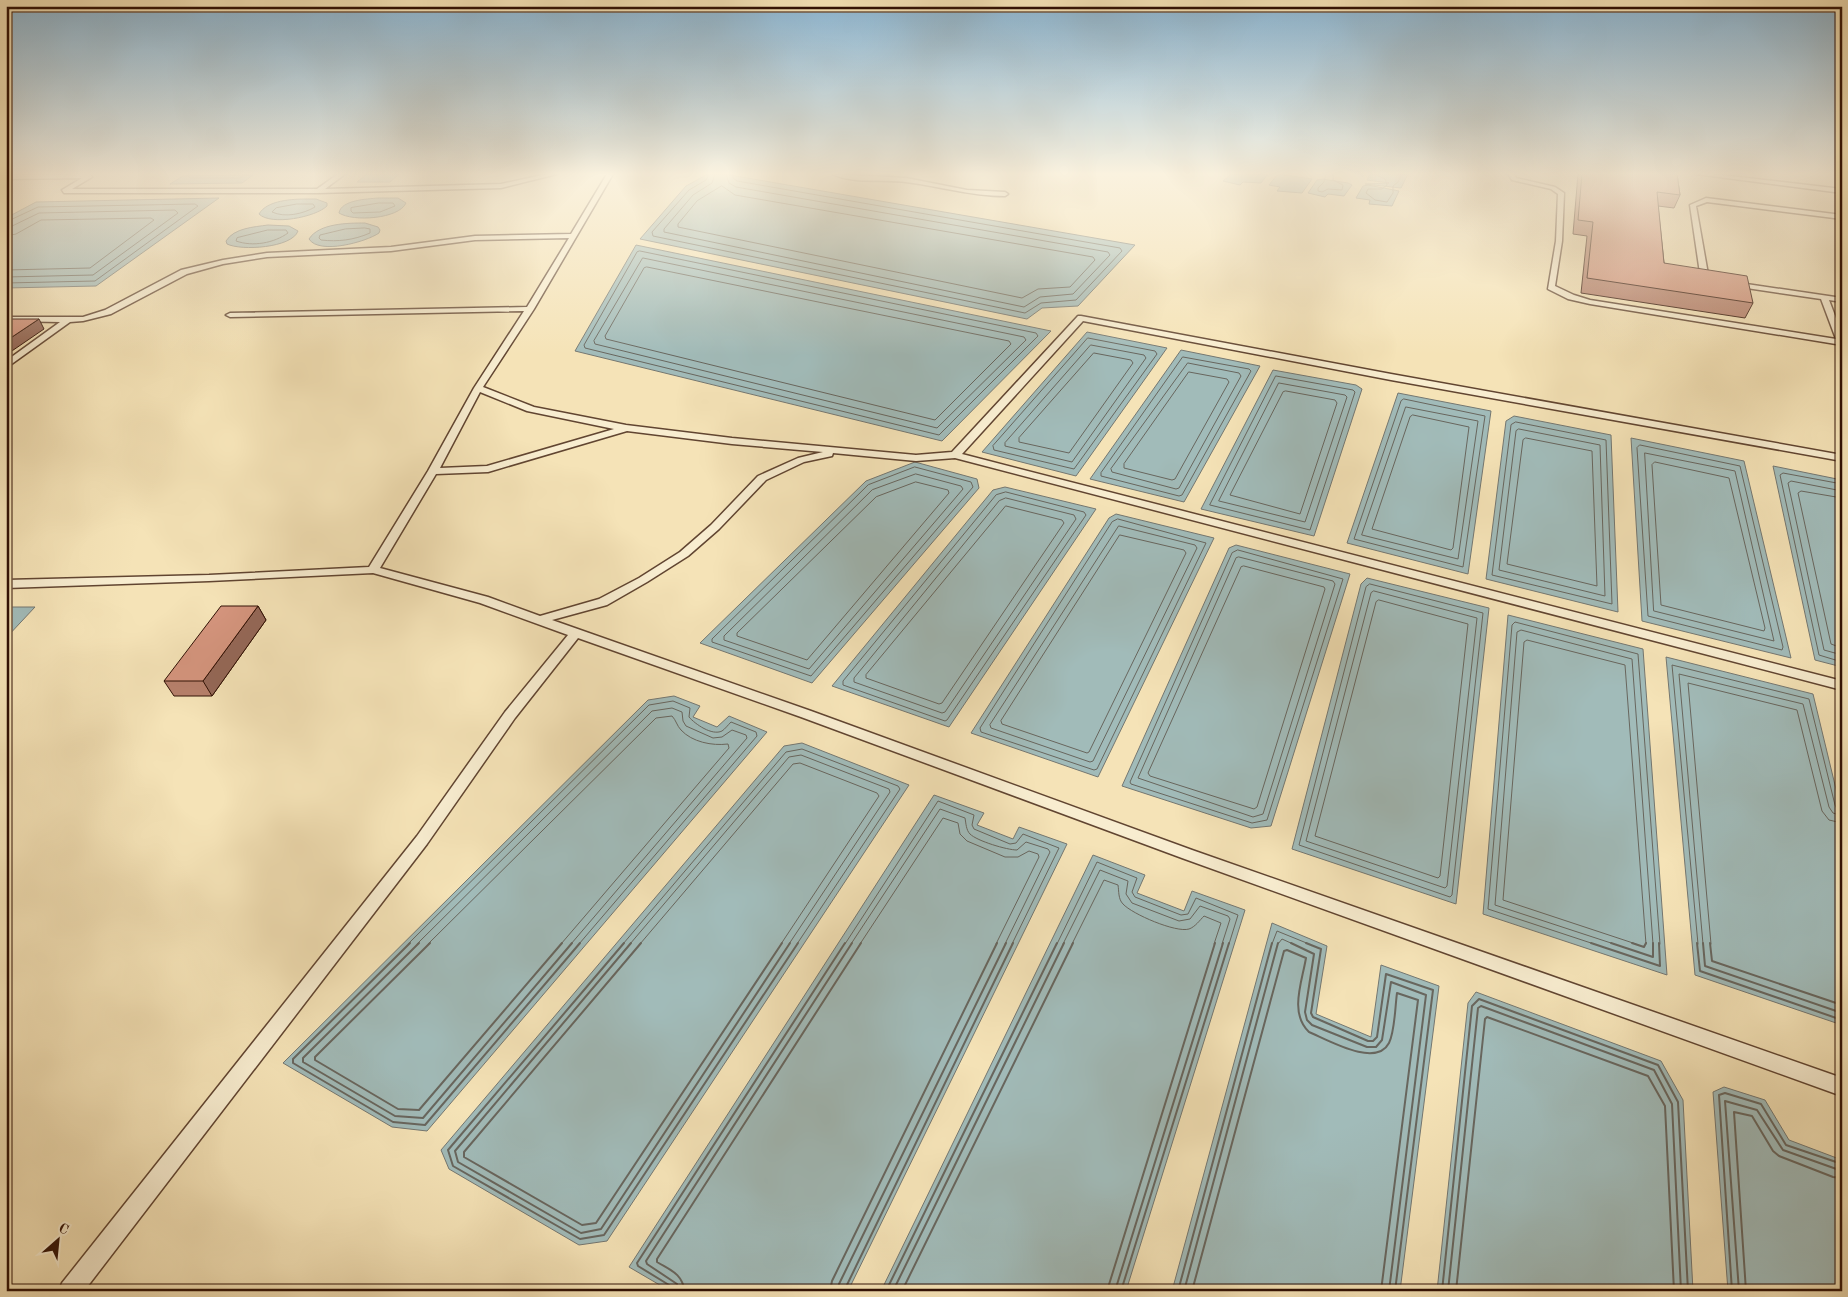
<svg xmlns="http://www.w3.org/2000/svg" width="1848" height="1297" viewBox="0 0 1848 1297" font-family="'Old Standard TT',serif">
<rect width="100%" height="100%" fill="#f5e3b7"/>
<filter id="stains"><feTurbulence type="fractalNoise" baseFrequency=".004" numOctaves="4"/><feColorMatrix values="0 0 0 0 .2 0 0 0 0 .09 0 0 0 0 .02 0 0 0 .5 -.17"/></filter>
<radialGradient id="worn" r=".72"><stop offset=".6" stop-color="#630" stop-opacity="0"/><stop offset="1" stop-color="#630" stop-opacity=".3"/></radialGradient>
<path fill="#a1bbb9" stroke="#747771" d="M367,174H399L390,182H357Z
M708,174H724L1135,245L1078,306L1042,308L1027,319L640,239L686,186Z
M1231,174H1268L1261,183L1243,182L1240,185L1223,181Z
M1278,174L1312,179L1302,193L1277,191L1280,187L1269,185Z
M1370,174H1408L1401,188L1365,184L1389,183L1367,180Z
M253,175L242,183L170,184L183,176Z
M1322,179L1348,183L1352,185L1344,196L1328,194L1325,197L1308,193L1317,180Z
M1368,185L1399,191L1392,206L1369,204L1370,200L1356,198L1363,186Z
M219,198L96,286L6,288V218L36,202Z
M378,198H398L406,203C399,219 353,222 339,213C341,200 367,199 378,198Z
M307,199H316L327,203V206C316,217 271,226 259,214C267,200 293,199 307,199Z
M365,223L378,227L380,230L379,233C366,242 319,255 309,239C319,223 349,223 365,223Z
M268,225L289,226L298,231C292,248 241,251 227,244L226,241C234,228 254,227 268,225Z
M636,245L1051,331L942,441L575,351Z
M1087,332L1167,348L1076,476L982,452Z
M1181,350L1260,366L1184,502L1090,479Z
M1273,370L1356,385L1362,389L1314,536L1201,509Z
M1398,393L1491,411L1468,574L1347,543Z
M1514,416L1611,435L1618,612L1486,579L1506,421Z
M1631,438L1744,461L1791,658L1642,621Z
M915,462L977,479L979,488L812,683L700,643L866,481Z
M1773,466L1842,480V667L1815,660Z
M1005,487L1096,509L949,727L832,686L993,490Z
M1116,514L1214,538L1098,777L971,733L1109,518Z
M1236,545L1350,574L1271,826L1251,828L1122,786L1229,548Z
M1367,578L1489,608L1456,904L1292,849L1361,584Z
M6,607H35L6,638Z
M1508,615L1643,649L1667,975L1483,914Z
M1666,657L1813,694L1842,814V1025L1695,975Z
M674,696L700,706L693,717L717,727L729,716L767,732L427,1131L392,1127L283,1063L648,700Z
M802,743L909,785L607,1241L579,1245L449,1169L441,1150L784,746Z
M934,795L984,813L977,825L1013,839L1019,827L1067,844L848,1291H670L629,1267Z
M1093,855L1145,875L1137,893L1184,911L1192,891L1245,910L1126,1291H881Z
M1272,923L1327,946L1316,1014L1371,1037L1381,965L1439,986L1400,1291H1172Z
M1476,992L1661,1061L1683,1100L1693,1291H1437L1468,1003Z
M1724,1087L1765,1100L1789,1140L1842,1160V1291H1728L1713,1092Z"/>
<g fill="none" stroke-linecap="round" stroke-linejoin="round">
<path stroke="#68665e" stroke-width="1" d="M188,174L190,178H240L246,174
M709,174L706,180L689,190L652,232L653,236L1025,313L1041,303L1076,300L1122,251L1120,248L737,181L733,178L732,174
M715,174L712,183L693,195L664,229V232L1024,307L1040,297L1073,294L1110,255L1108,252L736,187L729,183L726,174
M1326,174L1324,182L1318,188V191L1322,192L1328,189L1342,190L1343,185L1333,180V174
M1374,174L1385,179L1387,185L1382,189H1368L1366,193L1375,200L1387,202L1393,193V186L1398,182L1402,174
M722,186L735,195L1093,257L1095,260L1070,287L1038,289L1022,298L678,227V224L697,201Z
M379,203H393L395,206L380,212L353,213L351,211V208Z
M297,204H313L315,207C303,214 285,218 272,212L276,208Z
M6,222L38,207L195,204L198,206L95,281L6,283
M365,228L370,229V233C354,240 338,242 321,240L319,238L320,235L345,229Z
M6,229L39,213L175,210L178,213L93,275L6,277
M268,230H286L288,233C274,243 253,247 236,241L237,238Z
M6,236L16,234L41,220L151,218L154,220L90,268L6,270
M640,251L1036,333L1038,336L939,435L585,348L584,345L637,252Z
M643,258L1024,337L1026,340L937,428L595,344L594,341Z
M647,267L1009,341L1011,344L935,420L606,339L605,336L644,268Z
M1088,338L1155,351L1157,354L1074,469L994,450L993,446Z
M1091,345L1144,355L1146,358L1072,462L1005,446V443Z
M1094,353L1131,360L1133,363L1069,453L1019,442V438Z
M1183,357L1249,369L1251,371L1182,495L1179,496L1101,476V473Z
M1188,363L1239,373L1241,376L1179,488L1176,489L1112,472L1111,469Z
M1189,372L1227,379L1229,382L1175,479L1172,480L1124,468V464Z
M1276,376L1353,390L1355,392L1310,530L1210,505Z
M1279,383L1345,395L1347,397L1305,522L1219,501Z
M1286,391L1335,400L1337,403L1300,514L1230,495L1283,392Z
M1404,399L1485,416L1463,567L1354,539L1401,401Z
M1406,407L1478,421L1458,559L1362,535Z
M1413,415L1469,427L1453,548L1451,550L1372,529L1410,417Z
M1516,422L1606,440L1612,604L1492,575L1511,425Z
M1519,429L1600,445L1605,596L1499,570L1516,431Z
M1526,438L1592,451L1597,586L1507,564L1523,440Z
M1640,445L1740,466L1783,647L1782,650L1648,616L1637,448Z
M1645,453L1735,471L1774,641L1654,611Z
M1655,462L1729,478L1765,628L1764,631L1661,605L1652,465Z
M915,467L971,482L973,487L811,676L712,642V639L868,485Z
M916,474L961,486L963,489L809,669L724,640V636L872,490Z
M916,482L948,490L949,493L807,660L737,636V633L876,497Z
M1842,484L1783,473L1780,475L1819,655L1842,662
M1842,491L1791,481L1788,483L1824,650L1842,655
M1006,492L1084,512L1086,515L947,720L945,721L843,685V681L996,495Z
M1006,498L1074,515L1076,519L945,712L942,713L854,682V678L999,501Z
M1842,498L1801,491L1798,493L1831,644L1842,648
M1006,506L1062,520L1064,523L942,703L939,704L866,678V675Z
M1118,519L1206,543L1097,769L1094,770L981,732L980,728L1112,522Z
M1119,526L1195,545L1197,548L1093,761L1090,762L991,728L990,725Z
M1120,535L1184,550L1186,553L1089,752L1087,753L1002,724L1001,721Z
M1238,550L1343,579L1267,820L1252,823L1131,784L1130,782L1232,553Z
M1239,557L1333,581L1335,584L1263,814L1253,817L1138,778L1236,558Z
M1244,566L1324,587L1325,589L1257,807L1254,809L1150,776L1148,773L1241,567Z
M1370,584L1483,613L1452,895L1450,897L1299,845L1366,587Z
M1374,591L1477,618L1447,886L1445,888L1306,841L1371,593Z
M1379,600L1468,624L1440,876L1438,878L1315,836L1376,602Z
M408,944L649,705L673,701L690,708L689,717C695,724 712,736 722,731C725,729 728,725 731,722L756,732L757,736L579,944
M417,944L652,711L672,708L682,712L683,721L686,726L713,738L722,737L732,730L746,735L747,738L571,944
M428,944L656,718L672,716C676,720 677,726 681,730C692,742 712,746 728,744L729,748L561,944
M623,944L786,752L802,749L898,786L900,789L797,944
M630,944L789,757L801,755L889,789L890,792L789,944
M640,944L793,764L800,763L877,793L879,796L781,944
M845,944L938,801L974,815L972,825L974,829L1010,844L1016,843L1023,834L1059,848L1012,944
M851,944L940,809L965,818C966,823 966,830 970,834C977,841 1007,850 1017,850L1026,842L1048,849L1050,852L1005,944
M860,944L943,818L958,823L960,834L967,841L1005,857H1018L1029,851L1038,854L1039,857L996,944
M1057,944L1097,862L1137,878L1132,892L1135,897L1181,915L1188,914L1196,898L1238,915L1229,944
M1063,944L1100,870L1128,881L1126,894L1132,903L1179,921L1190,919L1200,906L1228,916L1230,919L1222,944
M1072,944L1104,880L1118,885C1119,891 1118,899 1123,904C1132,914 1176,933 1189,929C1195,927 1200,920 1204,916L1221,923L1214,944
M1272,944L1277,931L1309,944
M1278,944L1282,939L1293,944
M1594,944L1488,909L1512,625L1515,622L1638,654L1660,944
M1614,944L1495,905L1517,632L1521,630L1632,659L1653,944
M1636,944L1503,900L1524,642L1527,640L1625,665L1646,944
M1698,944L1672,665L1809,699L1835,805L1837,809H1842
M1703,944L1679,674L1803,704L1829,807L1833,813L1842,816
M1711,944L1688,683L1797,710L1822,811L1829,820L1842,823"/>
<path stroke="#68665e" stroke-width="2" d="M410,943L293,1059V1063L393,1122L425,1125L580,943
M419,943L303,1058V1062L395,1116L423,1118L572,943
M430,943L315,1057V1060L398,1109L419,1110L562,943
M624,943L448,1150L453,1166L580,1239L604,1235L798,943
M631,943L455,1151L458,1162L581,1233L601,1229L790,943
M641,943L464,1152V1157L582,1225L596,1223L782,943
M1291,943L1314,954L1305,1012L1307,1020L1312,1025L1367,1047H1376L1382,1040L1391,982L1426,995L1389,1291
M1306,943L1321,949L1311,1013L1313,1017L1368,1041H1373L1377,1037L1386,974L1433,990L1395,1291
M1591,943L1660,966L1659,943
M1611,943L1653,957V943
M1632,943L1644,947L1646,943
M1697,943L1700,971L1842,1020
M1703,943L1705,966L1842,1013
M1710,943L1712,961L1842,1005
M671,1291L669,1285L638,1266L637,1263L845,943
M677,1291V1284L647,1264L646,1261L852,943
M685,1291C681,1273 672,1271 657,1262V1259L861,943
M830,1291L832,1281L997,943
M838,1291L839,1284L1006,943
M844,1291L1013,943
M886,1291L1057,943
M893,1291L1064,943
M902,1291L1073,943
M1107,1291L1215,943
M1115,1291L1223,943
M1121,1291L1229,943
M1178,1291L1272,943
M1184,1291L1278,943
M1192,1291L1284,951L1287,950L1306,958C1302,982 1289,1013 1309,1032C1328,1040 1376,1068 1389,1043C1395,1031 1395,1007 1397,993L1418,1000L1381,1291
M1442,1291L1472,1006L1479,999L1658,1065L1678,1102L1688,1291
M1448,1291L1478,1008L1481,1006L1654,1070L1672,1104L1681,1291
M1456,1291L1485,1019L1487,1017L1648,1076L1665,1106L1674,1291
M1732,1291L1719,1095L1725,1093L1761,1104L1786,1145L1842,1164
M1739,1291L1725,1101L1757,1110L1783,1150L1842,1171
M1746,1291L1734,1112L1752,1116L1773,1151L1779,1156L1833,1177L1842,1178"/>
<defs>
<path id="lane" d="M90,174L92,177L72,189H317L338,174H345L325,189L501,184L547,174H557L501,188L318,193H64L62,190L82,178L6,179V175Z
M607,174H613L534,309L483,387L534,407L626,425L732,438L916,455L952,452L1078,316H1081L1391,374L1842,455V461L1391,380L1083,321L962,454L1842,681V690L955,458L916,461L833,453L832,456L804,462L766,480L719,529L688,556L647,582L607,605L552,620L811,711L1192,850L1842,1078V1096L1182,858L801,717L578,638L515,718L427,844L84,1291H59L62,1283L417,836L505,712L568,635L480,603L373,573L209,581L6,588V580L209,575L369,567L428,471L474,388L524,311L230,317L226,315L230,313L527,307L569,238L475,240L391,251L267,257L223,264L187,274L111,314L83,321L70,322L6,368V361L60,322L6,321V317H83L105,310L181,270L223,260L267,253L391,247L475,236L571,234ZM480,392L527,411L614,429L487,466L440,468ZM627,431L732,444L823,452L798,458L758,476L711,525L680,552L639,578L599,599L540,616L488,597L380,568L436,474L488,472Z
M833,174L906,178L967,190L1005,192L1008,194L1005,196C971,196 939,186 906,182C885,179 851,184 833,174Z
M1508,174H1514L1516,178L1555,187L1564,193L1562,241L1555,286L1574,295L1590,300L1836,339L1821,299L1733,286L1729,284L1733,282L1842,298V302L1829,300L1842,334V345L1590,304L1568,299L1548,289L1556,241L1558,194L1551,189L1512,180Z
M1696,174H1712L1842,189V193Z
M1706,198L1842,215V219L1707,202L1696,206L1709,280L1705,282L1701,280L1690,205Z"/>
</defs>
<use href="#lane" stroke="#614531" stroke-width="3"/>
<use href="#lane" fill="#f8edd0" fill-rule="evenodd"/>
</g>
<path fill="#b7806c" stroke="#301004" d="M1578,174H1677L1680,195L1674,208L1658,206L1664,263L1753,303L1745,318L1581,293L1587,236L1573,234Z
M258,606L266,620L212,696H174L164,681Z"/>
<path fill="#956858" stroke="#301004" d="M39,319L44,329L6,355V341Z
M258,606L266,620L212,696L203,681Z"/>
<path fill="#d5957e" stroke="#301004" d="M1582,174H1677L1680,195L1657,192L1664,263L1747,276L1753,303L1587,278L1593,222L1578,220Z
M6,319H39L6,341Z
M221,606H258L203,681H164Z"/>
<linearGradient id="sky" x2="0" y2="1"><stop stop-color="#8bb7d5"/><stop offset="0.49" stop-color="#faf2df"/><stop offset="1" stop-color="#faf2df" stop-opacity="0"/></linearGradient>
<rect width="1848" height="355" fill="url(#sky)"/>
<rect width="1848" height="1297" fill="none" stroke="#f5e3b7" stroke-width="25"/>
<rect x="8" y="8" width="1833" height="1282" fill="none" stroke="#301004" stroke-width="2.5"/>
<rect x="12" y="12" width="1823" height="1272" fill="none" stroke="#301004"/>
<g transform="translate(58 1240) rotate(27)" stroke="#f8edd0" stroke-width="4" paint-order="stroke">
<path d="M0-4L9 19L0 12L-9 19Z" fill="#301004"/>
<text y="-8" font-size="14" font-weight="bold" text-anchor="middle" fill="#301004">С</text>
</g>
<rect width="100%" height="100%" filter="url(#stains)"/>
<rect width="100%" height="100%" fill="url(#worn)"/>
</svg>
